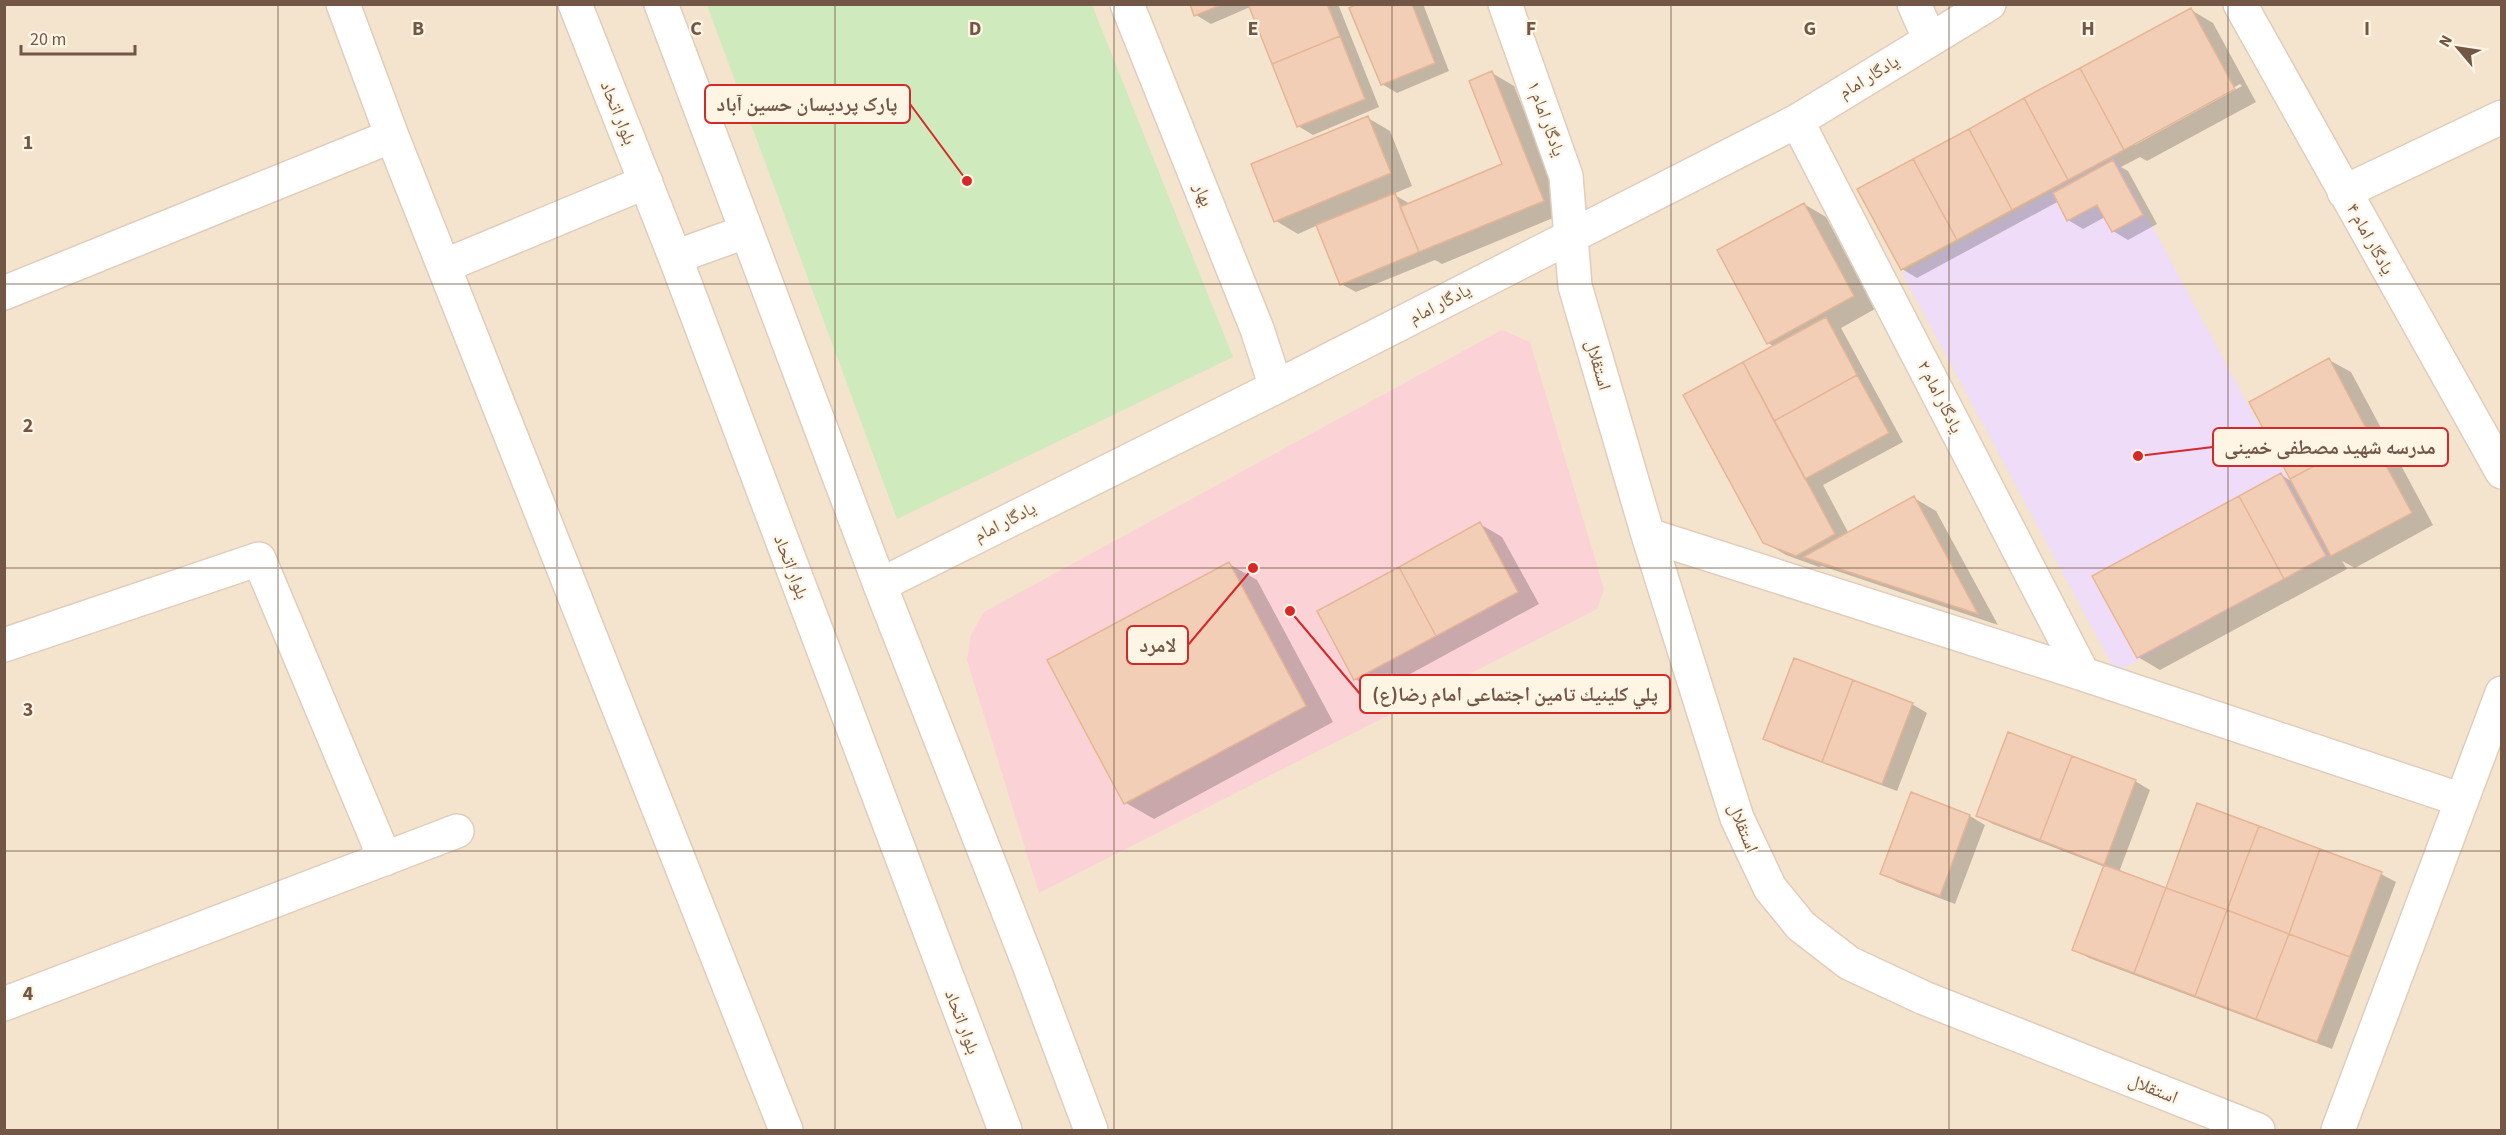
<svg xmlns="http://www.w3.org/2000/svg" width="2506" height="1135" viewBox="0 0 2506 1135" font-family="'Source Sans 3','Noto Naskh Arabic',sans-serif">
<rect width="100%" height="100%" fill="#fdf1df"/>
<path fill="#f4e3cd" d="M5,5H2501V1130H5Z"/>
<path fill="#eedcf9" d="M2115,157L2329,556L2116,672L1902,273Z"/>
<path fill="#fbd2d6" d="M1502,330L1530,342L1604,589L1597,609L1039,893L967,660L971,635L984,612Z"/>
<path fill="#cfeabd" d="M707,5H1092L1233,357L897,519Z"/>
<path fill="#0003" fill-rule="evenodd" d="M1191,4H1338L1379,107L1313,135L1298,126L1250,7L1211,24L1196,15Z
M1361,4H1423L1449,71L1397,93L1382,84Z
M2191,10L2213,23L2256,102L2147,161L2140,157L2121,167L2128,171L2157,224L2128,240L2113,231L2105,217L2083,229L2068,220L2059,201L1917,278L1902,269ZM2240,84L2242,86L2135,145V142Z
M1492,73L1514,86L1565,213L1442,264L1435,260L1356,292L1341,284L1318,225L1298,234L1276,221L1368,118L1390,131L1412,186L1393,194L1410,204L1504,165Z
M1804,204L1826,217L1875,309L1841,328L1903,442L1823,485L1849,534L1914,498L1936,511L1998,625L1822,566L1819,567L1786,555L1764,542L1775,347L1768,343Z
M2329,360L2351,372L2433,525L2355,568L2342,561L2347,569L2160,670L2138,657L2281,475L2293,482Z
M1480,524L1502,537L1539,604L1377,692L1355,679Z
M1229,564L1257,580L1333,722L1154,819L1126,803L1049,661Z
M1912,704L1927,713L1897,791L1780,747L1765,739Z
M2135,781L2150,790L2119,872L2166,890L2381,874L2396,882L2332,1049L2089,958L2074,949L2105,867L1993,824L1978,816Z
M1912,794L1970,816L1985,825L1955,904L1897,882L1882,873Z"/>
<path fill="#f3ceb6" stroke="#e6b596" stroke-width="1.5" d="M1190,4H1223L1194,16Z
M1248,4H1327L1340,36L1272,64Z
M1357,4H1412L1435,63L1381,85L1349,8Z
M2191,8L2235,89L2124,150L2080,68Z
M1340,36L1365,99L1297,127L1272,64Z
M2080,68L2124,150L2068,180L2024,98Z
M1492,71L1544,201L1419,252L1400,207L1502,164L1469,81Z
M2024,98L2068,180L2012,210L1969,129Z
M1368,116L1391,173L1274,222L1251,164Z
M1969,129L2012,210L1957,240L1913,159Z
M1913,159L1957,240L1901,270L1857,189Z
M2113,160L2143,215L2112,232L2097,205L2067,221L2053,193Z
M1395,193L1419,252L1340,285L1316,225Z
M1804,203L1854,296L1767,344L1717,250Z
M1826,317L1857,375L1774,421L1743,362Z
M2329,358L2370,436L2290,479L2249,402Z
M1743,362L1835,534L1796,556L1763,543L1683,395Z
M1857,375L1889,433L1805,479L1774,421Z
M2370,436L2412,513L2331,556L2290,479Z
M2281,473L2326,556L2284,579L2239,496Z
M1914,496L1978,614L1803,557Z
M2239,496L2284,579L2137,658L2092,576Z
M1480,522L1518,592L1436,636L1399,567Z
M1229,562L1306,706L1124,804L1047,660Z
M1399,567L1436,636L1354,680L1317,611Z
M1794,658L1853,680L1822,762L1763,739Z
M1853,680L1913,703L1882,784L1822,762Z
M2008,732L2072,756L2040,840L1976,816Z
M2072,756L2136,780L2104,865L2040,840Z
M1911,792L1970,815L1940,896L1880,874Z
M2197,803L2259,826L2227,910L2166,888Z
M2259,826L2320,849L2289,934L2227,910Z
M2320,849L2382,872L2350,957L2289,934Z
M2104,865L2166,888L2134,973L2072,950Z
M2166,888L2227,910L2195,996L2134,973Z
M2227,910L2289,934L2256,1019L2195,996Z
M2289,934L2350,957L2317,1042L2256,1019Z"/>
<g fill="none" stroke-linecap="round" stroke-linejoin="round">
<defs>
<path id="minor" d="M343,4L392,136L786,1130
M575,4L675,257L1005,1130
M661,4L880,585L1028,962L1091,1130
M1127,4L1257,329L1276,387
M1505,4L1566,176L1575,286L1648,535L1737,818L1770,888L1801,926L1849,963L1924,998L2258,1130
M1914,4L1930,40
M2240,4L2502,472
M1797,121L2083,674
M2344,192L2502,117
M675,257L745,232
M444,266L646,182
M4,293L392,136
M1648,535L2083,674L2462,800
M880,585L1276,387L1797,121L1989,4
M4,645L259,559L385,859
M4,1004L457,831
M2338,1130L2502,693"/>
</defs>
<use href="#minor" stroke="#e1cdbb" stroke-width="36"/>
<use href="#minor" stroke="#fff" stroke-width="33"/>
</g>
<path fill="none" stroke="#735746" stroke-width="1.5" stroke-opacity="0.55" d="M278,4V1130M557,4V1130M835,4V1130M1114,4V1130M1392,4V1130M1671,4V1130M1949,4V1130M2228,4V1130M4,284H2502M4,568H2502M4,851H2502"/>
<g text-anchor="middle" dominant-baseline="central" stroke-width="4.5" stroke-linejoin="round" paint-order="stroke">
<g font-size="18" fill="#735746" stroke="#fff5e5">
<text transform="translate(1869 77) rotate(-31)">یادگار امام</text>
<text transform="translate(618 113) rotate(68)">بلوار اتحاد</text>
<text transform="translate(1546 119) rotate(70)">یادگار امام ۱</text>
<text transform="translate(1203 195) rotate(68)">بهار</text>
<text transform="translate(2370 239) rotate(61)">یادگار امام ۴</text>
<text transform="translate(1440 304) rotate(-27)">یادگار امام</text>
<text transform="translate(1598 365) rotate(74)">استقلال</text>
<text transform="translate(1940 397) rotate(63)">یادگار امام ۲</text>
<text transform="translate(1005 522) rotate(-27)">یادگار امام</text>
<text transform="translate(791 567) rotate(69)">بلوار اتحاد</text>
<text transform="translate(1743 828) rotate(68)">استقلال</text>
<text transform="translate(962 1022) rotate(69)">بلوار اتحاد</text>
<text transform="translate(2153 1089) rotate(22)">استقلال</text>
</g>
</g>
<g font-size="20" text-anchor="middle" font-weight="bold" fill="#735746" stroke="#fff5e5" stroke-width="4.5" stroke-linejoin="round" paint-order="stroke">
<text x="418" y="35">B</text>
<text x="696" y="35">C</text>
<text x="975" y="35">D</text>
<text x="1253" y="35">E</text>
<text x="1531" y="35">F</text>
<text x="1810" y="35">G</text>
<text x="2088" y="35">H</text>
<text x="2367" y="35">I</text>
<text x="28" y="149">1</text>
<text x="28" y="432">2</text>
<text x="28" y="716">3</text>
<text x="28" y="1000">4</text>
</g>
<path fill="none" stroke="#d62828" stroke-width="2" d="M967 181L910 104M2138 456L2213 447M1253 568L1188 645M1290 611L1360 694"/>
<g fill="#d62828" stroke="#fff5e5" stroke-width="2">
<circle cx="967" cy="181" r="6"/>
<circle cx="2138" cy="456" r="6"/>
<circle cx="1253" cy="568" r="6"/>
<circle cx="1290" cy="611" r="6"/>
</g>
<g fill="#fff5e5" stroke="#d62828" stroke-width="2">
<rect x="705" y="85" width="205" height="38" rx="6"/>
<rect x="2213" y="428" width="235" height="38" rx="6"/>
<rect x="1127" y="626" width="61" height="38" rx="6"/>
<rect x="1360" y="675" width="310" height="38" rx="6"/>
</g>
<g font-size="20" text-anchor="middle" font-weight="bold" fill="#735746">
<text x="807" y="111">پارک پردیسان حسین آباد</text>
<text x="2330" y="454">مدرسه شهید مصطفی خمینی</text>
<text x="1158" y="652">لامرد</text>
<text x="1515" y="701">پلي كلينيك تامین اجتماعی امام رضا(ع)</text>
</g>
<rect width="2506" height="1135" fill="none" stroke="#735746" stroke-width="12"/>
<g transform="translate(2458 48) rotate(299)" stroke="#fff5e5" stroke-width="4.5" paint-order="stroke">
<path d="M0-4.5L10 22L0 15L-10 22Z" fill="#735746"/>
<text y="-9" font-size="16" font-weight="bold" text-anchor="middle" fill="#735746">N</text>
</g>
<path d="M21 45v9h114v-9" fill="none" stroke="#735746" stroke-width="3"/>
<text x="30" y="45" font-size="18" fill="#735746" stroke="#fff5e5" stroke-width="4.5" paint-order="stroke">20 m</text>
</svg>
